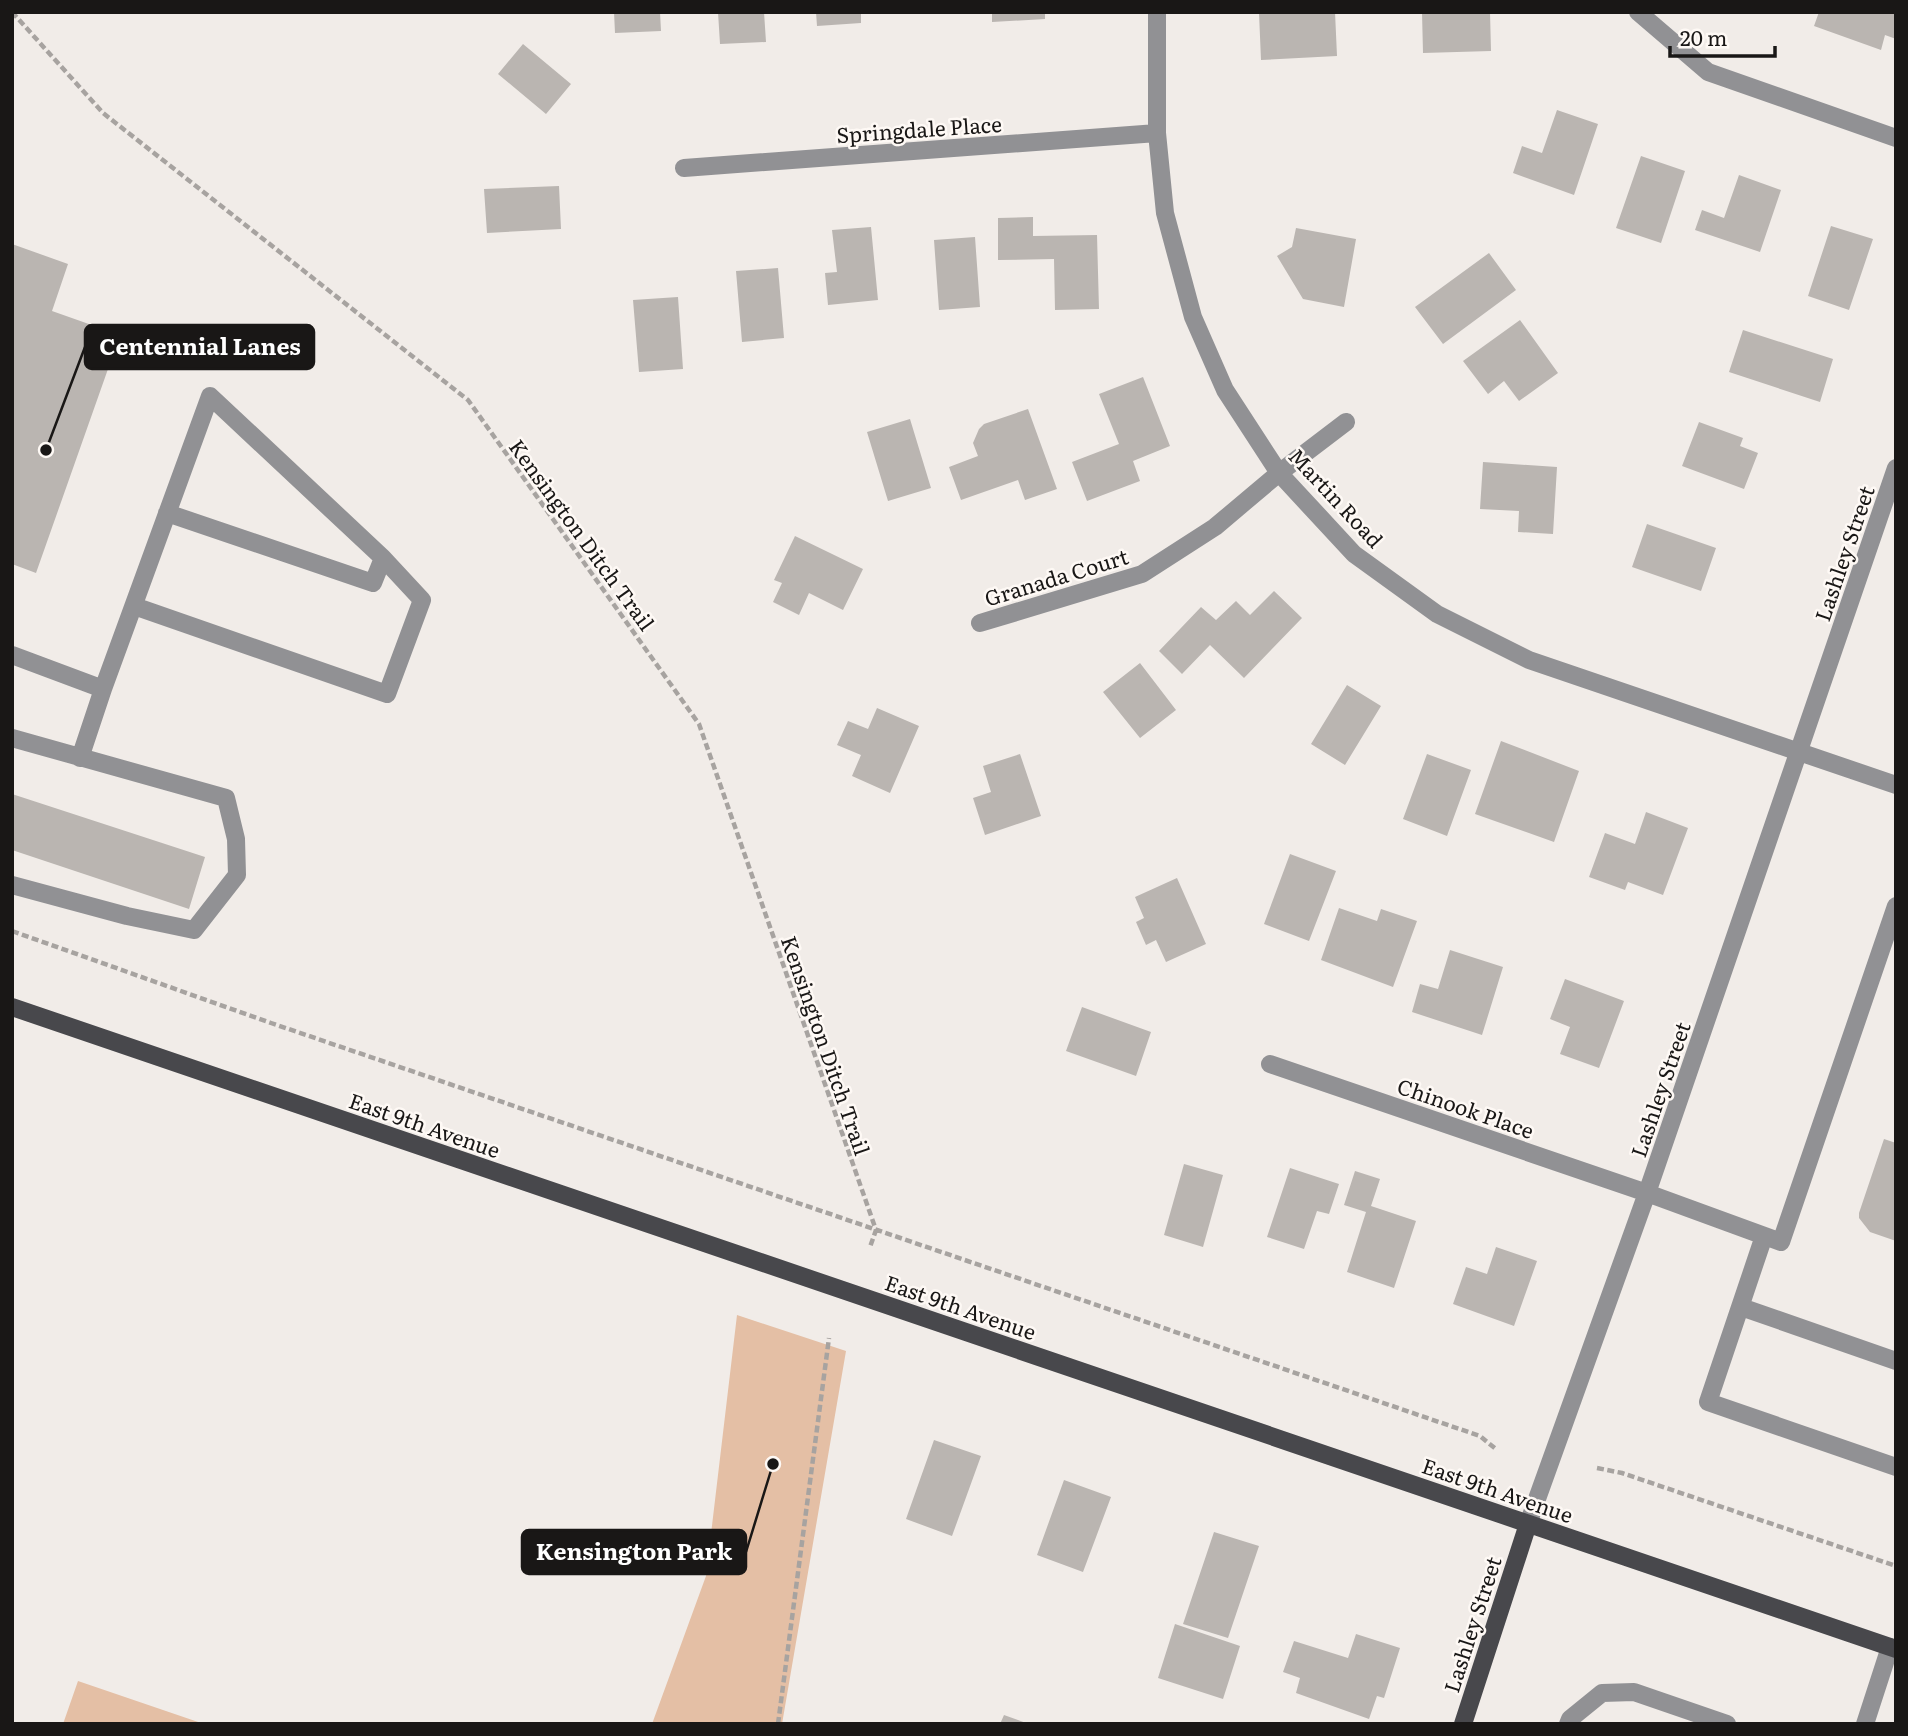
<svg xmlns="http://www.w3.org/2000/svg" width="1908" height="1736" viewBox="0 0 1908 1736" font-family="Literata,serif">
<rect width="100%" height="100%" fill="#f1ece8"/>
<path fill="#e4bfa5" d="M737,1315L846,1351L782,1724H652L706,1576Z
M78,1681L204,1724H63Z"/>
<path fill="#bab5b1" d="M614,12H660L661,31L615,33Z
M718,12H764L766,42L720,44Z
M816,12H861V23L817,26Z
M992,12H1045V19L992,22Z
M1335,12L1337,56L1261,60L1259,13Z
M1422,12H1490L1491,51L1423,53Z
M1819,12H1896V39L1885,35L1881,50L1814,26Z
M523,44L571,84L546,114L498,74Z
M1557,110L1598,124L1574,195L1513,173L1522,146L1542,153Z
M1641,156L1685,171L1661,243L1616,228Z
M1739,175L1781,190L1760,252L1695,230L1702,210L1724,218Z
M559,186L561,229L487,233L484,189Z
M1033,217V236L1097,235L1099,309L1055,310L1054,259L998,260V218Z
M1831,226L1873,239L1849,310L1808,296Z
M871,227L878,300L828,305L825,273L837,272L832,230Z
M1296,228L1356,239L1344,307L1303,299L1277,256L1292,247Z
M975,237L980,307L939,310L934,240Z
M12,244L68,264L52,311L120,335L36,573L12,564Z
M1489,253L1516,290L1443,344L1415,307Z
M778,268L784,338L742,342L736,271Z
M678,297L683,369L639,372L633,300Z
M1520,320L1558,373L1519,401L1504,381L1488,394L1463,361Z
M1743,330L1833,359L1820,402L1729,372Z
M1143,377L1170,446L1133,461L1140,481L1087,501L1072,462L1119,444L1099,394Z
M1028,409L1057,489L1025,500L1018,480L961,500L949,467L978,456L973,443L979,429L984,424Z
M910,419L931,488L888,501L867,432Z
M1699,422L1743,438L1740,446L1758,453L1744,489L1682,466Z
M1483,462L1557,467L1553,534L1518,532L1519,511L1480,509Z
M1647,524L1716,548L1701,591L1632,567Z
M795,536L863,569L843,610L809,593L799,615L773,602L782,583L774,580Z
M1274,591L1302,618L1244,678L1210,645L1182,674L1159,651L1201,607L1216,620L1236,601L1250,615Z
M1140,663L1176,710L1140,738L1103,692Z
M1347,685L1381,706L1345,765L1311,744Z
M877,708L919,726L890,793L852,776L861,755L837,745L848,721L868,729Z
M1501,741L1579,771L1554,842L1475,814Z
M1020,754L1041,816L985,835L973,798L991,792L983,766Z
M1427,754L1471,770L1447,836L1403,819Z
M12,794L205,857L189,909L12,850Z
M1646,812L1688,828L1663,895L1628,882L1625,890L1589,877L1605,833L1635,844Z
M1290,854L1336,871L1309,941L1264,924Z
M1177,878L1206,944L1166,962L1156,940L1146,945L1136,922L1144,918L1135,897Z
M1339,908L1377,921L1381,909L1417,921L1393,987L1321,960Z
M1450,950L1503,967L1482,1035L1412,1012L1420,984L1438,989Z
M1565,979L1624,1001L1599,1068L1560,1054L1570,1027L1550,1019Z
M1082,1007L1151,1032L1136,1076L1066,1051Z
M1884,1139L1896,1143V1241L1870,1232L1859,1218V1213Z
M1184,1164L1223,1175L1203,1247L1164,1235Z
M1290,1168L1339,1184L1329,1214L1317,1211L1304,1249L1267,1237Z
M1355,1171L1380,1179L1371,1206L1416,1221L1394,1288L1347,1272L1366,1212L1344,1205Z
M1496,1247L1537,1261L1514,1326L1453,1304L1466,1267L1487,1274Z
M934,1440L981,1456L952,1536L906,1519Z
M1064,1480L1111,1497L1083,1572L1037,1555Z
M1214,1532L1259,1546L1228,1638L1183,1624Z
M1175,1624L1240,1646L1223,1699L1158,1678Z
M1356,1634L1400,1648L1384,1698L1377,1696L1369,1719L1296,1693L1300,1678L1283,1672L1294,1641L1348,1658Z
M1004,1715L1026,1723V1724H1000Z"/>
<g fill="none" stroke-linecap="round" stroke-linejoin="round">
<path stroke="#a7a3a0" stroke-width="4.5" stroke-dasharray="7 3.5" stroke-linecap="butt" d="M12,12L103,113L468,400L699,724L876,1230L870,1247
M12,931L271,1023L1480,1436L1497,1450
M1597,1468L1622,1473L1896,1566
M778,1724L829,1338"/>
<path stroke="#919194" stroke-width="18" d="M1157,12V133L1165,213L1193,317L1225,390L1279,473L1354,554L1437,614L1529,660L1896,785
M1638,12L1708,72L1896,138
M684,168L1157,133
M134,606L387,694L422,600L383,558
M980,623L1142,574L1215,527L1279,473L1346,422
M12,655L103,689L210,396L383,558L373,583L167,513
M80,758L103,689
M12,885L127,916L194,930L237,875L236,839L226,798L12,738
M1270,1064L1647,1193L1781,1242L1896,906
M1764,1236L1708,1402L1896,1467
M1741,1307L1896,1361
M1528,1524L1647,1193L1896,468
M1568,1724L1570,1719L1602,1693L1634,1692L1727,1724
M1865,1724L1890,1647"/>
<path stroke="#48484c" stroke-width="18" d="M12,1007L1896,1649
M1463,1724L1528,1524"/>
</g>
<g text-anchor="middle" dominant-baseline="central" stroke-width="5" stroke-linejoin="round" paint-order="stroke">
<g font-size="21" fill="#191716" stroke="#fef9f5">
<text transform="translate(919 128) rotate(-4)">Springdale Place</text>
<text transform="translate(1337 497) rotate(47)">Martin Road</text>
<text transform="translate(583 534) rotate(54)">Kensington Ditch Trail</text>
<text transform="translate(1843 553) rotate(-71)">Lashley Street</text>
<text transform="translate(1056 576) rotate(-17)">Granada Court</text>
<text transform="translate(827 1045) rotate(71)">Kensington Ditch Trail</text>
<text transform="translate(1659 1089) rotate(-71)">Lashley Street</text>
<text transform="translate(1466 1107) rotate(19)">Chinook Place</text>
<text transform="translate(425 1124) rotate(19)">East 9th Avenue</text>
<text transform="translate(961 1306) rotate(19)">East 9th Avenue</text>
<text transform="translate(1498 1489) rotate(19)">East 9th Avenue</text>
<text transform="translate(1471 1624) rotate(-72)">Lashley Street</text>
</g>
</g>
<path fill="none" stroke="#191716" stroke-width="2.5" d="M46 450L85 347M773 1464L746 1552"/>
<g fill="#191716" stroke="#fef9f5" stroke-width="2.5">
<circle cx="46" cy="450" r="7"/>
<circle cx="773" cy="1464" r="7"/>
</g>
<g fill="#191716" stroke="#191716" stroke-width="2.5">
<rect x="85" y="325" width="229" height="44" rx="7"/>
<rect x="522" y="1530" width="224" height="44" rx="7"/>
</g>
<g font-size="23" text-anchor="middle" font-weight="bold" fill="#fff">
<text x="200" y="355">Centennial Lanes</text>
<text x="634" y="1560">Kensington Park</text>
</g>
<rect width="1908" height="1736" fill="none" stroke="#191716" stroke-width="28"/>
<path d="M1670 46v10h105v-10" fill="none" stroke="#191716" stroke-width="3.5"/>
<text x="1680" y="46" font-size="21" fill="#191716" stroke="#fef9f5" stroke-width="5" paint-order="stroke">20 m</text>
</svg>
